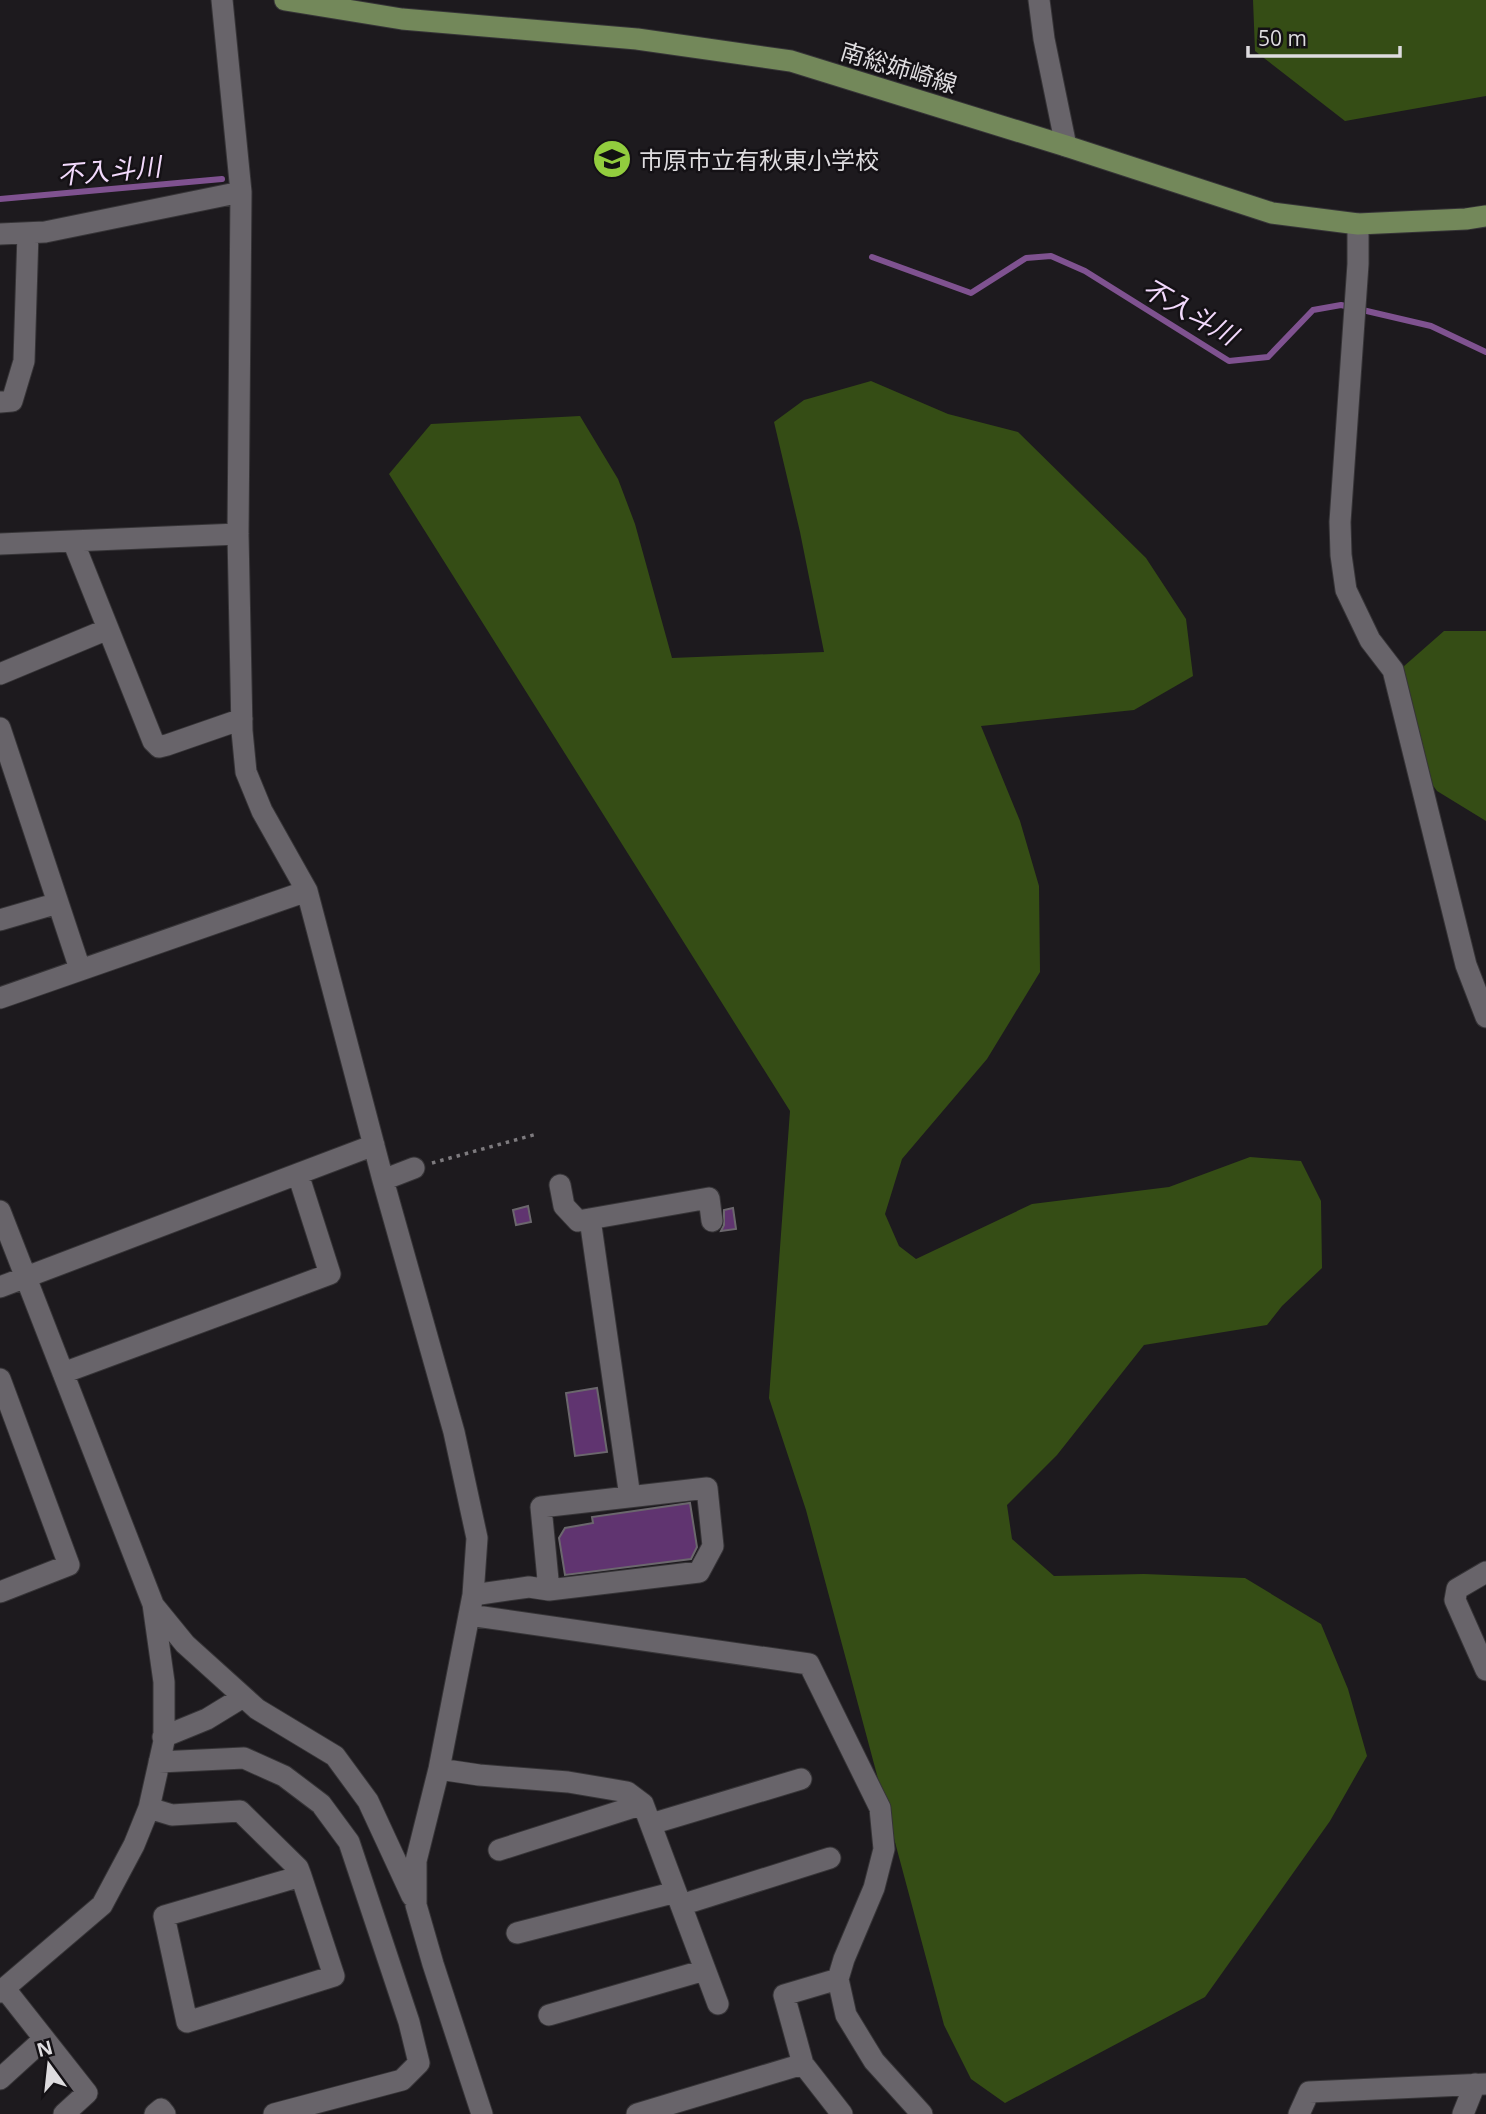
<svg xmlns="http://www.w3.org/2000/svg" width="1486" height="2114" viewBox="0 0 1486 2114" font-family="'Open Sans','Noto Sans JP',sans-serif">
<rect width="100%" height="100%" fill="#1d1a1e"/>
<path fill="#354d15" d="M1253,0H1486V96L1345,121L1255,51Z
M871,381L948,414L1018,432L1146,558L1186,619L1193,676L1134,710L981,726L1020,821L1039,886L1040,972L987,1059L902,1159L885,1214L899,1246L916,1259L1032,1204L1169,1187L1250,1157L1301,1161L1321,1201L1322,1268L1282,1306L1267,1325L1144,1345L1057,1455L1007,1505L1012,1539L1054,1576L1144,1574L1245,1578L1321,1624L1348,1689L1367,1756L1330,1821L1205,1997L1005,2103L971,2079L944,2025L806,1510L769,1398L790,1111L389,474L431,424L580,416L618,479L635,524L672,658L824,652L800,532L774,422L804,400Z
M1444,631H1486V821L1437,791L1399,739L1403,667Z"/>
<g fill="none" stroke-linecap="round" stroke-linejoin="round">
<path stroke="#7f5290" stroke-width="6" d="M0,199L222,179
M872,257L971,293L1026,258L1051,256L1085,271L1229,361L1268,357L1313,310L1341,305L1431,326L1486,352"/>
</g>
<path fill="#603470" stroke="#6b676d" stroke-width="2" d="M528,1206L531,1222L516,1225L513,1210Z
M733,1208L736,1229L721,1231L724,1225V1210Z
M597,1388L607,1452L575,1456L566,1393Z
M690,1503L697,1547L691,1559L565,1575L559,1538L565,1528L593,1523L592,1517Z"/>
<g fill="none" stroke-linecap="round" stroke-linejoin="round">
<defs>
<path id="minor" d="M222,0L241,192L238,534L242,731L246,772L262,811L307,891L383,1180L454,1432L477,1538L473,1595L439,1769L416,1861V1905L433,1964L482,2114
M1039,0L1044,39L1066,146
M1358,224V264L1340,522L1341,555L1346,590L1370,640L1393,670L1466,965L1486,1017
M0,234L45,232L241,192
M0,402L12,401L24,361L28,233
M73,541L153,741L159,747L167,745L242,719
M0,544L238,534
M0,674L108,629
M0,728L80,969
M0,920L58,903
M0,998L307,891
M383,1180L414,1168
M560,1185L564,1206L578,1221L709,1198L712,1221
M0,1211L153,1604L164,1682V1741L149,1808L134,1845L102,1905L0,1992
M590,1219L630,1497
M0,1287L374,1145
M63,1373L330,1274L298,1174
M0,1379L69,1565L0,1592
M1486,1572L1457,1589L1455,1600L1486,1670
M473,1595L529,1587L549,1590L541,1507L707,1488L713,1546L699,1572L549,1590
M154,1606L185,1644L257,1709L335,1756L368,1801L412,1896
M469,1615L809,1664L880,1808L884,1849L874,1888L844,1959L838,1979L846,2015L874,2061L922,2114
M163,1737L207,1719L243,1697
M159,1762L244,1758L284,1776L321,1804L349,1842L409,2022L419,2063L402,2080L274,2114
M439,1769L479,1775L568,1782L627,1792L643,1804L718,2004
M149,1808L172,1815L240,1811L298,1868L301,1876L334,1976L187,2022L164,1916L301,1876
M651,1824L801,1779
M499,1850L643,1804
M681,1905L830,1858
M517,1933L676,1892
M838,1979L784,1995L803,2064L842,2114
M5,1989L87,2093L64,2114
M549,2015L705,1970
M0,2079L44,2039
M155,2114L161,2109L165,2114
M637,2114L803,2064
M1299,2114L1309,2092L1486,2084
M1463,2114L1475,2084"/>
<path id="major" d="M285,0L402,19L637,39L791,61L1066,146L1272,213L1358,224L1466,219L1486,216"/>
</defs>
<use href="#minor" stroke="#363437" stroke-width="23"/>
<use href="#major" stroke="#363437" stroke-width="23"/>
<path stroke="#7d7a7e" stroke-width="3.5" stroke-dasharray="3.5 5" stroke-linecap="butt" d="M432,1163L537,1134"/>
<use href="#minor" stroke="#68646a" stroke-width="21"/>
<use href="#major" stroke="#73885a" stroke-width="21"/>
</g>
<defs>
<symbol id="school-disc" viewBox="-11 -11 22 22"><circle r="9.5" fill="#92cd3e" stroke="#141115"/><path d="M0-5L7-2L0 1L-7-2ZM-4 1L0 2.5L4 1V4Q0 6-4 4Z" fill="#111"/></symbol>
</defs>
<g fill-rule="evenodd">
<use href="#school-disc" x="590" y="137" width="44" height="44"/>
</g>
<g text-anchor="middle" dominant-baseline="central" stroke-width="5" stroke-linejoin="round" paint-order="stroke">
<g font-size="24" fill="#dedcdf" stroke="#141115">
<text transform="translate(899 67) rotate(17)">南総姉崎線</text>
</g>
<g font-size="24" fill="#dedcdf" stroke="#141115" text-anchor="start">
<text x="639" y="159">市原市立有秋東小学校</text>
</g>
<g font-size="26" font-style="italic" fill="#f3dafd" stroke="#141115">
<text transform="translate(109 170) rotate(-5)">不入斗川</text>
<text transform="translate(1190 311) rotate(30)">不入斗川</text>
</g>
</g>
<g transform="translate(49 2065) rotate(345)" stroke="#141115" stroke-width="5" paint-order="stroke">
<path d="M0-5L12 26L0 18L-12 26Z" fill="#dedcdf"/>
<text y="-10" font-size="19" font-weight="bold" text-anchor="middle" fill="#dedcdf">N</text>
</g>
<path d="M1248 46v10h152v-10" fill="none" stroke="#dedcdf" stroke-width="3.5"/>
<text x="1258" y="46" font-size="21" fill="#dedcdf" stroke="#141115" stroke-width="5" paint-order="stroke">50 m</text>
</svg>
